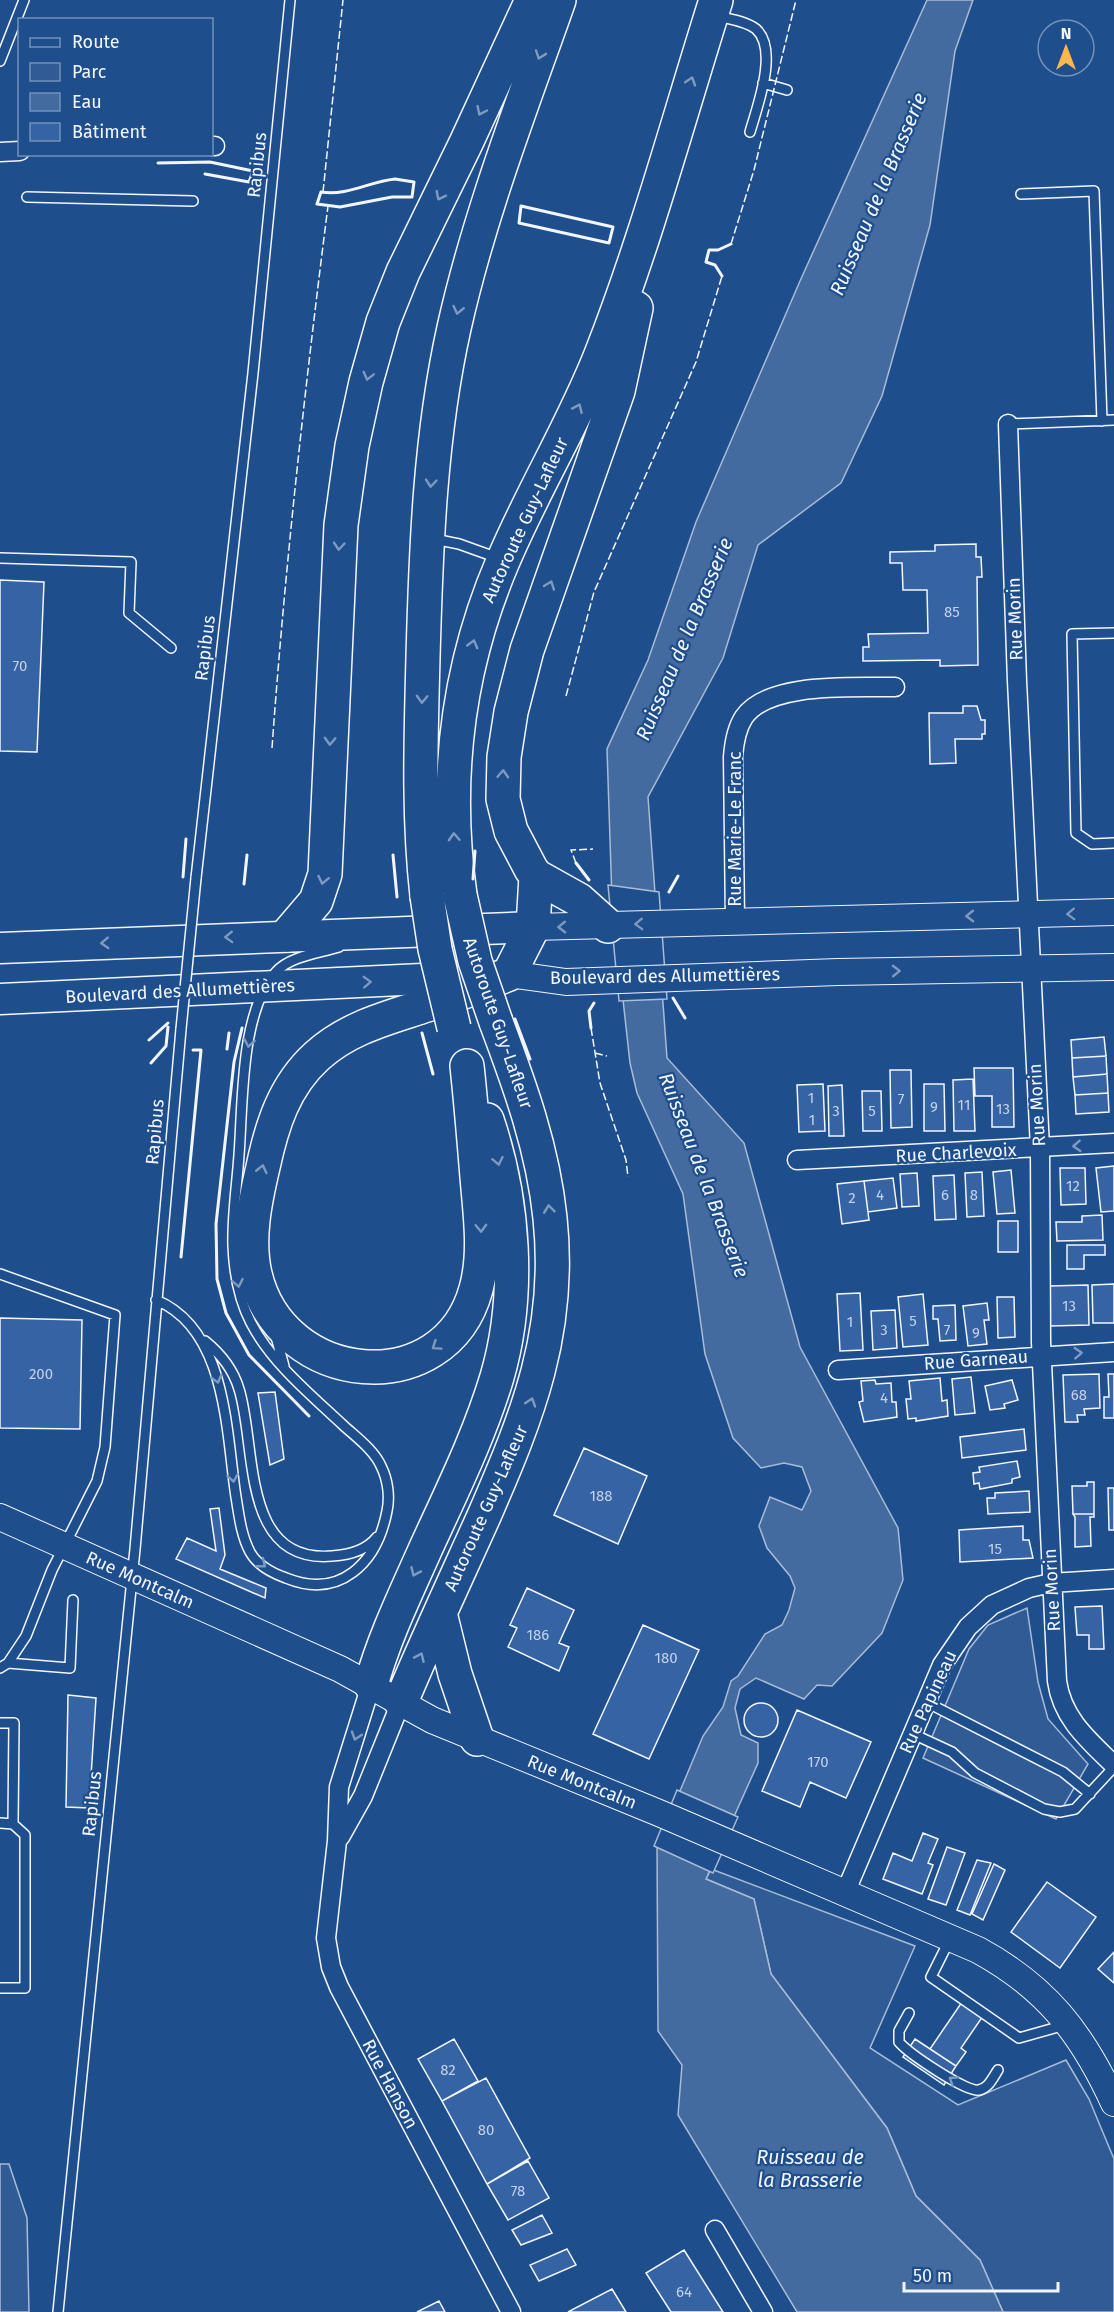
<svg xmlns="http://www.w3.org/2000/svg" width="1114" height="2312" viewBox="0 0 1114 2312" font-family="'Fira Sans',sans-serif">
<rect width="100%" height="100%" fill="#1f4e8c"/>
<path fill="#305b95" stroke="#a8bbd7" stroke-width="1.5" d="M1027,1608L1038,1682L1048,1719L1088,1764L1056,1819L923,1758L969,1649L988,1625Z
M711,1869L915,1946L870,2048L958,2105L1066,2060L1089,2099L1114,2159V2312H1003L980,2260L916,2196L887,2128L771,1974L754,1899L706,1879Z
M0,2164H9L27,2218L29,2312H0Z"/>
<path fill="#446ba0" stroke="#a8bbd7" stroke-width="1.5" d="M927,0H973L955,51L930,225L882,396L841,483L758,545L723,658L648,797L667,1058L744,1143L800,1347L898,1528L903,1580L882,1633L832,1686L817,1685L804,1699L756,1678L740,1689L735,1708L741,1735L758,1743V1763L706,1879L754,1899L771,1974L887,2128L916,2196L980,2260L1003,2312H797L678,2115L682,2065L658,2031L657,1846L703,1736L723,1707L731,1681L738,1676L765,1634L782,1625L789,1610L795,1588L790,1576L767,1548L759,1526L770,1497L802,1510L811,1491L802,1467L784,1463L761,1468L733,1438L705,1354L683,1194L637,1093L630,1063L612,900L607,749L648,660L696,522L800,281Z"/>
<path fill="#1f4e8c" stroke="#a8bbd7" stroke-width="1.5" d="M608,885L659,892L667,999L619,1001Z
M677,1790L738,1817L713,1873L654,1846Z"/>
<path fill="#3563a3" stroke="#f2f6ff" stroke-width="1.5" d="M976,544V557H981L982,577H977L978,665L940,666V660L863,661V647H869L868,634L928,633L927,590H903L902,563H890V552L935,551V545Z
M0,580L44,582L37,752L0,751Z
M963,706H977L981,720H985V734H982V739H955L956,763L930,764L929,713H963Z
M1104,1037L1106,1056L1072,1058L1071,1040Z
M1106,1056L1107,1074L1073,1077L1072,1058Z
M974,1068H1013L1014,1127H992V1096H975Z
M890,1070H911L912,1127L891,1128Z
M1107,1074L1108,1093L1075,1095L1073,1077Z
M973,1079L975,1131H954L953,1080Z
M823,1084L825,1131L799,1132L797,1085Z
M924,1084H944L945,1131H924Z
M842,1085L844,1136H829L828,1086Z
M862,1091H881L882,1131H863Z
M1108,1093L1109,1112L1076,1114L1075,1095Z
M1114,1166V1211L1101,1212L1096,1168Z
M1060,1168H1085L1086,1204L1061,1205Z
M1011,1170L1015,1213L997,1214L993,1172Z
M982,1172L984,1216L967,1217L965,1173Z
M917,1173L919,1206L902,1207L900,1174Z
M954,1175L956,1219L935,1220L933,1176Z
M893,1178L897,1208L868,1212L864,1181Z
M864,1181L869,1220L842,1224L837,1184Z
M1102,1215L1103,1240L1057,1241L1056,1222H1082V1216Z
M998,1221H1018V1252H998Z
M1067,1245H1105V1255H1084V1269H1067Z
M1114,1284V1323H1093L1092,1285Z
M1088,1285L1089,1325L1050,1326L1049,1286Z
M860,1293L863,1350L840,1351L837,1294Z
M923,1294L928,1345L903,1347L898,1297Z
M997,1297H1014L1015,1337L998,1338Z
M987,1303L989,1320H984L987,1344L968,1346L963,1306Z
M955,1305L956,1340L940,1341L938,1319H933V1306Z
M895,1310L897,1348L873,1350L871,1311Z
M0,1318L82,1320L80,1429L0,1428Z
M1099,1374L1100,1408L1084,1409L1085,1415H1077L1078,1422H1065L1063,1375Z
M1108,1374H1114V1418H1104V1397H1109Z
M971,1377L975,1413L955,1415L952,1379Z
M940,1378L942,1401L947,1400L948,1416L916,1421V1418L908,1419L906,1399H911L909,1381Z
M875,1380L876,1384L891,1383L892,1402H896L897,1417L864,1422L859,1402L863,1401L861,1381Z
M1012,1380L1018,1400L1004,1404L1005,1408L990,1410L985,1386Z
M275,1392L284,1459L270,1465L258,1393Z
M1024,1429L1026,1450L962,1458L960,1437Z
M584,1448L647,1476L618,1544L554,1515Z
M1017,1461L1020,1477L1012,1479V1483L980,1489L979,1483L974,1484L973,1473L980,1472L979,1467Z
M1087,1482H1094V1514H1073L1072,1486H1087Z
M1108,1488H1114V1530H1109Z
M1029,1491L1030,1512L988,1514L987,1498H995V1493Z
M219,1508L225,1555L220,1569L266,1588L265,1598L176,1559L187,1538L216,1551L210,1509Z
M1073,1514H1094V1517H1090L1091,1546L1075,1547V1517Z
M1023,1526V1540H1029L1033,1558L960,1562L959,1530Z
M527,1588L574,1610L559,1643L569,1647L559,1671L508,1647L517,1628L510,1625Z
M1102,1606L1104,1649H1089V1635H1077L1075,1607Z
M643,1625L699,1650L649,1759L593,1734Z
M68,1695L96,1698L89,1808L66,1807Z
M744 1720a17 17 0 1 1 34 0a17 17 0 1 1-34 0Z
M797,1710L871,1742L846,1798L810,1782L800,1807L762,1791Z
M923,1833L938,1839L928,1863L933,1865L922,1894L883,1879L893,1853L912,1861Z
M947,1847L965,1853L946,1905L928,1899Z
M977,1860L991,1863L970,1915L957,1910Z
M994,1864L1005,1870L983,1920L972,1914Z
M1047,1882L1096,1917L1060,1968L1011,1932Z
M1114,1952V1983L1098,1969Z
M962,2002L983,2016L961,2048L966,2052L956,2066L930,2049Z
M454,2039L478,2081L442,2101L418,2059Z
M915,2039L956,2066L944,2085L903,2057Z
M486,2078L530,2158L487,2184L442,2101Z
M528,2161L549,2198L508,2220L487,2184Z
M542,2215L552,2233L521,2245L512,2230Z
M567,2249L576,2265L539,2281L530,2265Z
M684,2250L723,2312H671L646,2273Z
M612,2289L626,2312H568Z
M439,2301L445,2312H417Z"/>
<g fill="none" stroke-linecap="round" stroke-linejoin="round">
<defs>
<path id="service" d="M717,16C729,19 746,21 756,29C779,50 757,107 750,132
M0,61L24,0
M763,83L787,90
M1021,194L1094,191L1102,421
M27,197L193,201
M1008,424L1114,420
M434,539L459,544L498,558
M0,558L131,562L129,613L171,648
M1114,633L1072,634L1076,833L1092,844L1114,843
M196,878L253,373L290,0
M0,1274L115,1315L105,1447L97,1481L52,1570L26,1636L8,1663L0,1668
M156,1300C227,1329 226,1432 236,1497C239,1515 241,1535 250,1552C257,1565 272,1573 286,1578C340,1600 377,1563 387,1511C390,1497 388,1480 381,1466C374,1450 356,1437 343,1425C310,1394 272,1363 251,1323C239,1300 234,1272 233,1246C232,1216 237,1185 239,1155C243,1103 240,1012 276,972C290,956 320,953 339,947
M275,1333L284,1366
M205,1341C221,1354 233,1369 239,1389C257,1446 240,1564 332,1556C348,1555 366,1551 377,1537
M8,1663L70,1668L73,1600
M926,1702L1063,1772L1090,1794
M0,1723H14L13,1824L0,1823
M913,1734L952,1752L975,1773L1044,1809L1060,1812L1075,1809L1114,1767
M950,1939L931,1977L1019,2038L1065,2025
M0,1988H25V1835L13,1824
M909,2013L899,2031V2042C908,2053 967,2093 979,2090C989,2088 993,2077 998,2070
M58,2312L135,1549L181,1029"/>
<path id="minor" d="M212,146H215
M0,152L20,151
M1008,424L1017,681L1040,1148L1041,1342L1057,1681C1062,1718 1088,1740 1114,1765
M735,921L733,757C734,744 736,729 744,717C769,681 855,688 895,687
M797,1160L1114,1143
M838,1370L1114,1352
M371,1685L339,1787L337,1841L326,1938L331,1967L339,1987L511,2312
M340,1837L363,1796L401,1702
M845,1893L942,1665L968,1627L992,1605L1029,1588L1051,1583L1114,1579
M715,2230L763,2312"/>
<path id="secondary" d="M533,927L1114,912
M509,974L566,982L838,972L1114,967
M0,1517L340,1669L432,1720L659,1813L978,1950C1046,1987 1082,2033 1114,2103"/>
<path id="primary" d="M0,948L533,927
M0,999L464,977"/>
<path id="motorway" d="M460,895C444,780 457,668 503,561C533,490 574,424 602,352C647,237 679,117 716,0
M427,896C418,816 421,737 423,657C426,547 430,436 454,328C479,216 521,108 559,0
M608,926L579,900L536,876L531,869L511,831L503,799L504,757L511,712L527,650L618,391L636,308
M287,935L316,901L325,874L341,525L352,446L366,382L383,322L403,272L466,143L532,0
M467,1066C471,1103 474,1140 477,1177C480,1214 486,1253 476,1289C445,1403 281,1387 255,1274C247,1239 255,1201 263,1167C272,1125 284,1086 317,1056C349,1027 388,1018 427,1005C455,996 482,985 509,974L533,927L536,876
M440,1613L455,1674L477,1739
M371,1685C384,1638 405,1595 425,1550C451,1493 479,1437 497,1377C521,1295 514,1200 487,1120
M401,1702C427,1640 456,1578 484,1516C528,1415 562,1331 550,1218C543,1149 520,1086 496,1022"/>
</defs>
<use href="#service" stroke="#f2f6ff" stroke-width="12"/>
<use href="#minor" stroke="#f2f6ff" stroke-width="21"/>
<use href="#secondary" stroke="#f2f6ff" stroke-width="28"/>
<use href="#primary" stroke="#f2f6ff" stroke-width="33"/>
<use href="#motorway" stroke="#f2f6ff" stroke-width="36"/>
<use href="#service" stroke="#1f4e8c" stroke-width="9"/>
<use href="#minor" stroke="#1f4e8c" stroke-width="18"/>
<use href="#secondary" stroke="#1f4e8c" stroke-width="26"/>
<use href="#primary" stroke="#1f4e8c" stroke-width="30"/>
<use href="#motorway" stroke="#1f4e8c" stroke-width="33"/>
<defs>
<path id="service-bridge" d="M181,1029L196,878"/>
<path id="motorway-bridge" d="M460,895L475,961L496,1022
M427,896L435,949L454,1028"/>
</defs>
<use href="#service-bridge" stroke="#f2f6ff" stroke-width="12" stroke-linecap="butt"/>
<use href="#motorway-bridge" stroke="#f2f6ff" stroke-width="36" stroke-linecap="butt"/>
<use href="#service-bridge" stroke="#1f4e8c" stroke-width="9"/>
<use href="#motorway-bridge" stroke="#1f4e8c" stroke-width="33"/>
<path stroke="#f2f6ff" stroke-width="1.5" stroke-dasharray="8 3" stroke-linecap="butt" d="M323,192L343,0
M731,244L754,170L796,0
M566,696L594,592L696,362L722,276
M272,748C285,567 305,387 328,206
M576,863L571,850L593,849
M591,1028L600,1083L626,1160L628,1177
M595,1053L607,1056"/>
<path stroke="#f2f6ff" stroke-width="3" d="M158,163L210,162L253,171L249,182L205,174
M395,179L414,182L412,197H392L340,207L317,204L321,192C348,196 368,182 395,179Z
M521,206L613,227L609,243L519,223Z
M722,276L715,265L706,262L709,250H718L731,244
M393,855L397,897
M576,863L589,880
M183,877L186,839
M473,879L475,851
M244,884L247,855
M669,892L678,876
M673,998L685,1018
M515,1019L530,1059
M242,1028L234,1062L216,1224L217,1279L226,1313L249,1355L309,1416
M591,1028L589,1011L594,1003
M422,1033L433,1074
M149,1040L168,1023
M227,1049L229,1033
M151,1063L166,1046L168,1027
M181,1257L201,1050H193"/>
</g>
<defs><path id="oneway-chevron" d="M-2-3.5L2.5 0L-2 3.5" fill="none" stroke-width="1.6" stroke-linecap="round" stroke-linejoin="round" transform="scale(1.5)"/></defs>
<g stroke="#7e9ac0">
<use href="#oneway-chevron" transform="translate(540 55) rotate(109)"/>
<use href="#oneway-chevron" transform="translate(691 81) rotate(-72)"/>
<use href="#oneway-chevron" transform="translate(481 111) rotate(115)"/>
<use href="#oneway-chevron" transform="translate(440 196) rotate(117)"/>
<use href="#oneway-chevron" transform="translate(458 310) rotate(103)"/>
<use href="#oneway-chevron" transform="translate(368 376) rotate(104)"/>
<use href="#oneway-chevron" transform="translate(578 408) rotate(-66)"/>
<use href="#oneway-chevron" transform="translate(431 483) rotate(95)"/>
<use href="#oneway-chevron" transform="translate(339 546) rotate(95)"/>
<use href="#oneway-chevron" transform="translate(550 585) rotate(-70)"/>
<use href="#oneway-chevron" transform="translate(473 644) rotate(-75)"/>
<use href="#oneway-chevron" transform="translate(422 699) rotate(92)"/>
<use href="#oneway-chevron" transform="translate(330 741) rotate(92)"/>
<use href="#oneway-chevron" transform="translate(503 774) rotate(-87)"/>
<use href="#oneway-chevron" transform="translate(454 837) rotate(-93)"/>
<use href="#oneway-chevron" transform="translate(323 880) rotate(102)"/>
<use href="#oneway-chevron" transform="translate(1071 914) rotate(178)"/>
<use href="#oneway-chevron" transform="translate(970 916) rotate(179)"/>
<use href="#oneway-chevron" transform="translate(639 924) rotate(178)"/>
<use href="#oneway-chevron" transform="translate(562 927) rotate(179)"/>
<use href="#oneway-chevron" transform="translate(229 937) rotate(178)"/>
<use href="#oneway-chevron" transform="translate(105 943) rotate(177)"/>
<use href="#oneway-chevron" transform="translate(896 971) rotate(-1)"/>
<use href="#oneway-chevron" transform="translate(367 982) rotate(-2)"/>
<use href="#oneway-chevron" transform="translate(249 1043) rotate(100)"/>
<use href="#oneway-chevron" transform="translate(1077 1146) rotate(176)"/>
<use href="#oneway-chevron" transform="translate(498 1161) rotate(78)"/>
<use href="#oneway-chevron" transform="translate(262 1169) rotate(-77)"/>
<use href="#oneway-chevron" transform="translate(549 1209) rotate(-97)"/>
<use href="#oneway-chevron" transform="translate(481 1228) rotate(88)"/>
<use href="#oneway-chevron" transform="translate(238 1283) rotate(79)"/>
<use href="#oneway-chevron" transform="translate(436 1346) rotate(146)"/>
<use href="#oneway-chevron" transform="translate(1078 1353) rotate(-3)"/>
<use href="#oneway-chevron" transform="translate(217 1379) rotate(75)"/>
<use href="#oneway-chevron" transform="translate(531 1402) rotate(-72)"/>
<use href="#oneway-chevron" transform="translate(233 1478) rotate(81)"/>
<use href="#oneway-chevron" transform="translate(262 1564) rotate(39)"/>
<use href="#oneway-chevron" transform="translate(415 1572) rotate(114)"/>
<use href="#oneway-chevron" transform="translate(420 1657) rotate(-66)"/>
<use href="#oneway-chevron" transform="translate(356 1736) rotate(108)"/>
<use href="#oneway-chevron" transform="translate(953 2080) rotate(-147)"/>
</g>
<g text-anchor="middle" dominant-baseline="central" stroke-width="4.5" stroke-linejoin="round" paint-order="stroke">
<g font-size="15" fill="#c3d1e8">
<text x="952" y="612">85</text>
<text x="20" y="666">70</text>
<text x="811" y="1098">1</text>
<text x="901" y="1099">7</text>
<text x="964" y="1105">11</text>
<text x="934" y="1107">9</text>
<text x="1003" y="1109">13</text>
<text x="836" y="1111">3</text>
<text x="872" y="1111">5</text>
<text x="812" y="1120">1</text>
<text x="1073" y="1186">12</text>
<text x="880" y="1195">4</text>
<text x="945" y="1195">6</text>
<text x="974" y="1195">8</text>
<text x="852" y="1198">2</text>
<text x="1069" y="1306">13</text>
<text x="913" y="1321">5</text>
<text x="850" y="1322">1</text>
<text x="884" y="1330">3</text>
<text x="947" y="1330">7</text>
<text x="976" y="1333">9</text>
<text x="41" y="1374">200</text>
<text x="1079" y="1395">68</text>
<text x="884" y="1398">4</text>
<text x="601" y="1496">188</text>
<text x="995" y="1549">15</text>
<text x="538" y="1635">186</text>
<text x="666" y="1658">180</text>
<text x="818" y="1762">170</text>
<text x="448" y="2070">82</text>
<text x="486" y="2130">80</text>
<text x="518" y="2191">78</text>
<text x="684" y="2292">64</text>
</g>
<g font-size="18" fill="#f2f6ff" stroke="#1f4e8c">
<text transform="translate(257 165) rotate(-84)">Rapibus</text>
<text transform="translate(525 520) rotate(-65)">Autoroute Guy-Lafleur</text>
<text transform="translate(1015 619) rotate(-92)">Rue Morin</text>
<text transform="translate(205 648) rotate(-83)">Rapibus</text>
<text transform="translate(735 829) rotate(-90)">Rue Marie-Le Franc</text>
<text transform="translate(665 976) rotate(-1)">Boulevard des Allumettières</text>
<text transform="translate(180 991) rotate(-3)">Boulevard des Allumettières</text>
<text transform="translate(498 1023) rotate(71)">Autoroute Guy-Lafleur</text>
<text transform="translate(1037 1105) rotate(-93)">Rue Morin</text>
<text transform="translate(155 1132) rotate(-85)">Rapibus</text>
<text transform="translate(956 1153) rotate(-3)">Rue Charlevoix</text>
<text transform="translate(976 1360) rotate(-4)">Rue Garneau</text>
<text transform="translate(486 1508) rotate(-66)">Autoroute Guy-Lafleur</text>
<text transform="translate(140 1580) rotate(24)">Rue Montcalm</text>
<text transform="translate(1052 1590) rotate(-93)">Rue Morin</text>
<text transform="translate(928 1702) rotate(-65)">Rue Papineau</text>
<text transform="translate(582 1782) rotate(22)">Rue Montcalm</text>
<text transform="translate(92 1804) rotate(-84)">Rapibus</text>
<text transform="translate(390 2084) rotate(62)">Rue Hanson</text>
</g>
<g font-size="20" font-style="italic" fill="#f2f6ff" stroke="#1f4e8c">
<text transform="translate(878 194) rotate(-67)">Ruisseau de la Brasserie</text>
<text transform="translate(684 639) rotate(-67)">Ruisseau de la Brasserie</text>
<text transform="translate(704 1175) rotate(69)">Ruisseau de la Brasserie</text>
<text x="810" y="2157">Ruisseau de<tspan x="810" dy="23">la Brasserie</tspan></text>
</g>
</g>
<rect x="18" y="18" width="195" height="138" fill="#1f4e8c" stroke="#7391ba" stroke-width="1.5"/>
<rect x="30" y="38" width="30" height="9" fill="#1f4e8c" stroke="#7391ba" stroke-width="1.5"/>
<text x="72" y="48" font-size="18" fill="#f2f6ff">Route</text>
<rect x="30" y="63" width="30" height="18" fill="#305b95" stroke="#7391ba" stroke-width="1.5"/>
<text x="72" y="78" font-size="18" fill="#f2f6ff">Parc</text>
<rect x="30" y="93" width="30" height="18" fill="#446ba0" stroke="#7391ba" stroke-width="1.5"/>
<text x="72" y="108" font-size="18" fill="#f2f6ff">Eau</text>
<rect x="30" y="123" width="30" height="18" fill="#3563a3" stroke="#7391ba" stroke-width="1.5"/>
<text x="72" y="138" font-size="18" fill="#f2f6ff">Bâtiment</text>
<g transform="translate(1066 48)"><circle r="28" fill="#1f4e8c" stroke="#7391ba" stroke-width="1.5"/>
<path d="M0-4.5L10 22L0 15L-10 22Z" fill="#ffb74d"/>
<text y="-9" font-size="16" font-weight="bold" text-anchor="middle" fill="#f2f6ff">N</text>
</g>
<path d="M904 2282v9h154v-9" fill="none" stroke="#f2f6ff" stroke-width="3"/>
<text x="913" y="2282" font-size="18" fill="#f2f6ff" stroke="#1f4e8c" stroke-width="4.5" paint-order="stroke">50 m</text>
</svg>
